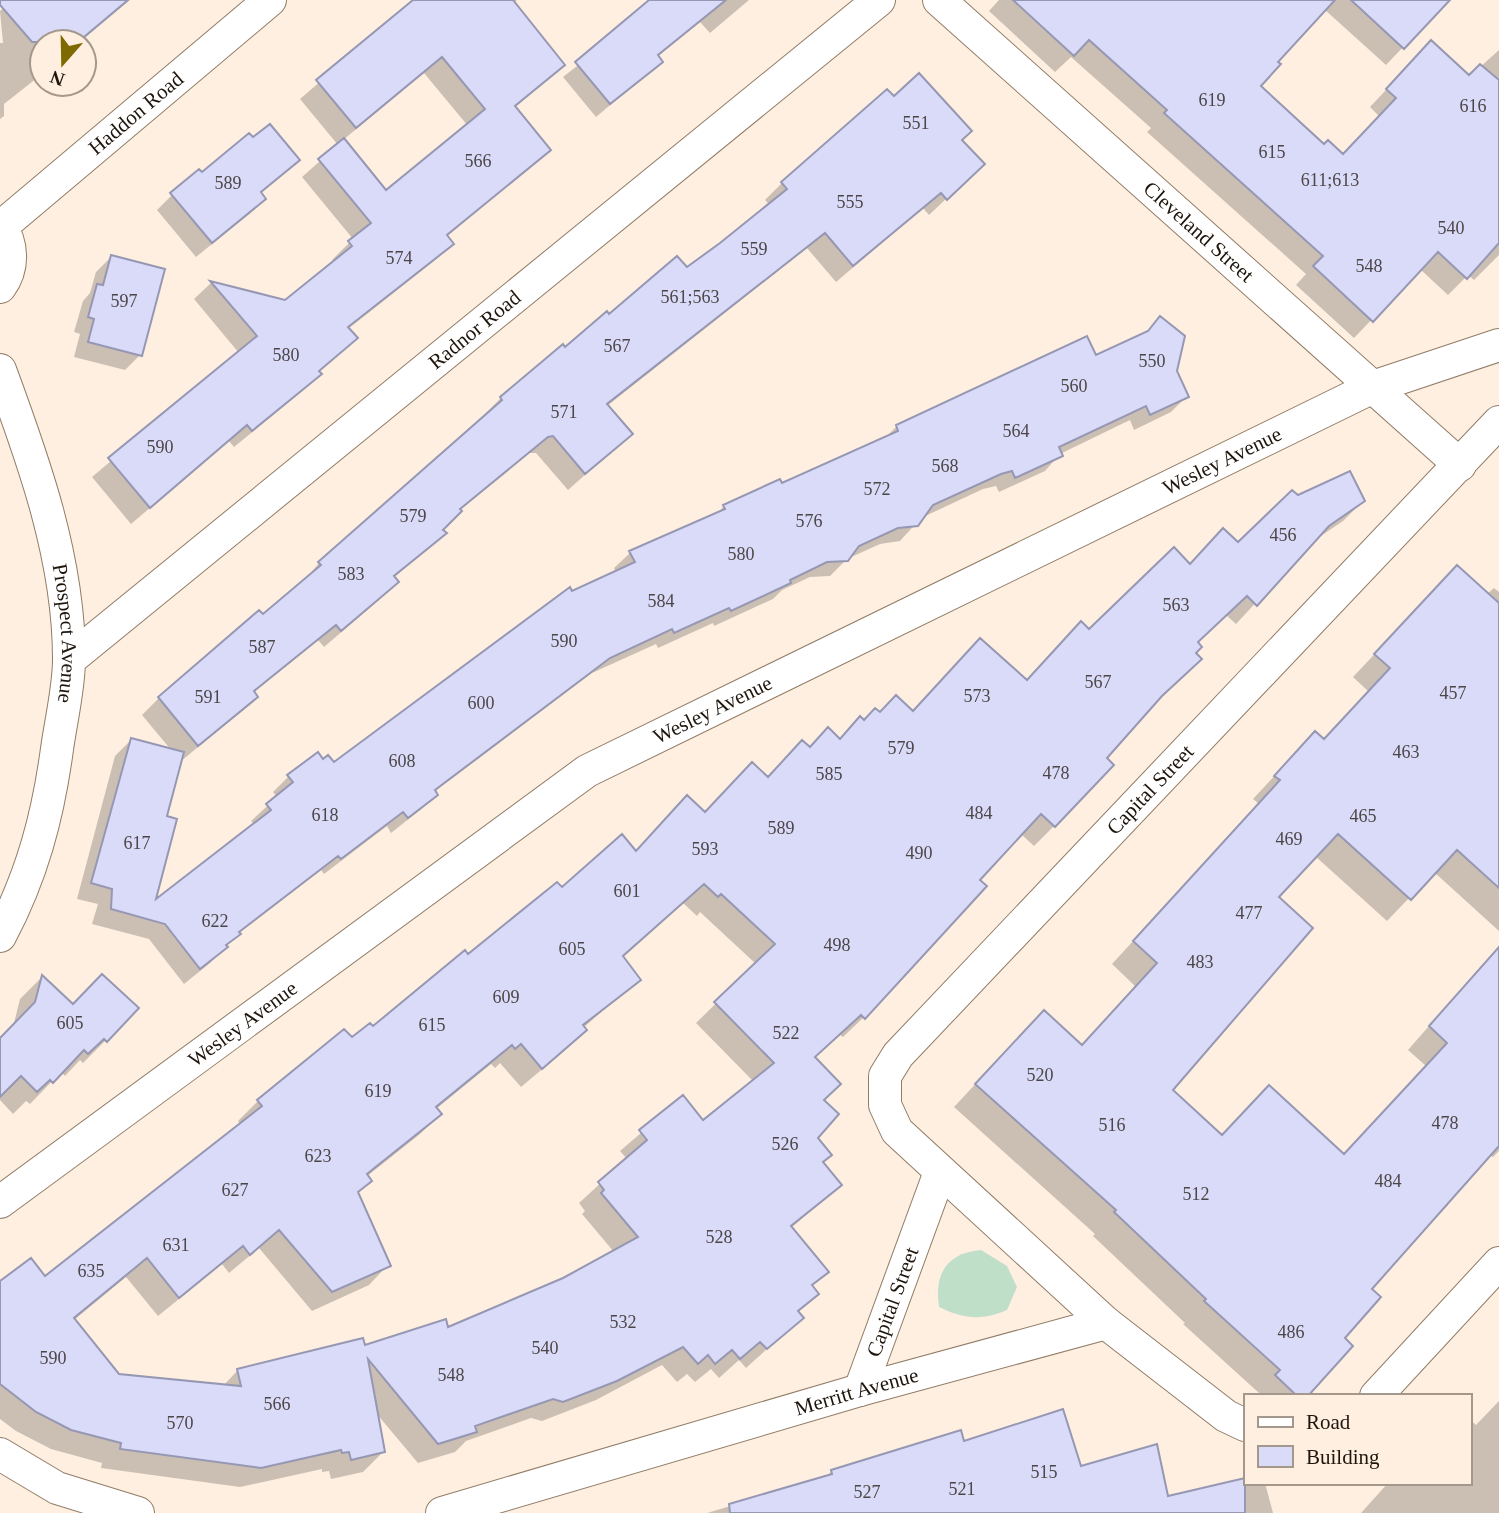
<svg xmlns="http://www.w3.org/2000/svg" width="1499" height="1513" viewBox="0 0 1499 1513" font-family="'Times New Roman',serif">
<rect width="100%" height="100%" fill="#feefe0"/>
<path fill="#bfdfc8" d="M981,1250L1007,1266L1017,1287L1007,1310C981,1321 964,1319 939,1307C934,1273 947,1253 981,1250Z"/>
<path fill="#0003" fill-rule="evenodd" d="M12,0H130L80,42H42V74L4,104V116L0,119V43H3L0,11Z
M415,0H517L514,3L563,64L514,108L549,150L446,237L452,244L434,261L348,329L355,338L318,372L320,374L302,391L234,447L229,441L131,524L92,477L239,353L194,299L211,283L285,302L334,262L332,260L353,239L302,177L338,145L300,99ZM424,73L468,126L386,193L343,140Z
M662,0H749L710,33L700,22L657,57L660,61L646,75L596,117L563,77Z
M999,0H1448L1386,65L1324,9L1276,62L1258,86L1324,146L1343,156L1379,116L1370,107L1414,60L1469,77L1499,50V255L1474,280L1468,275L1448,295L1420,269L1354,338L1296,285L1306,274L1147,132L1151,128L1071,57L1055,72L989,11Z
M960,140L966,180L929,215L923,208L836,282L807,248L607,406L631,434L568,490L536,453H529L459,511L441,530L445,533L393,578L396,582L380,599L324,647L318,640L253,693L256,696L239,713L180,762L165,818L153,904L255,825L251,821L277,797L273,792L289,776L323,762L333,765L572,593L616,572L614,568L630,553L716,515L724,506L883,440L897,426L1095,358L1144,335L1160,319L1175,371L1187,396L1171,412L1134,430L1130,420L1060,454L1045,471L999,492L996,486L983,489L921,518L900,541L880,544L847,559L830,576L810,577L782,590L773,599L714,626L713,623L658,648L656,644L592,673L434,792L436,795L420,810L391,833L387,826L324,874L321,870L239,933L210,963L184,984L149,939L92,924L98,904L77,899L115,756L131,740L172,751L142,715L159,698L304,581L319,563L486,417L484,415L501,398L609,316L687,269L770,205L765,200L782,183Z
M297,160L260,193L264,198L249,214L196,257L157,210L172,195L202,175Z
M111,257L140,355L125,370L74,357L80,334L74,332L83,301L90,293L96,272Z
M1298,497L1363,501L1343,521L1312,542L1236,624L1226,615L1196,643L1154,702L1105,758L1054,826L1034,846L1021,834L978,880L984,886L863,1018L843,1037L839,1034L814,1058L822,1101L815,1138L821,1163L840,1185L791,1228L826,1272L811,1287L817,1294L797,1313L801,1318L746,1368L739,1360L719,1378L711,1369L695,1382L687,1374L677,1382L662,1365L596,1400L542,1421L531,1418L466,1441L455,1452L418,1463L376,1413L383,1452L363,1472L331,1479L329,1471L322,1472V1469L240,1487L101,1468L102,1463L51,1449L16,1431L0,1419V1283L45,1279L241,1125L238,1121L258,1101L344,1031L351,1040L372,1029L562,890L767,778L809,749L839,739L860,719L864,722L880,714L912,712L1026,682L1089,631L1189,566L1238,544ZM682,902L697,916L700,912L756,964L696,1023L753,1081L703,1122L683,1097L620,1151L627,1159L579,1203L585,1211L582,1214L614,1252L564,1279L447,1329L238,1370L223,1386L118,1375L74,1320L126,1277L158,1316L222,1264L229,1273L259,1248L312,1311L369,1285L388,1265L357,1194L369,1181L366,1177L420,1134L440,1114L436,1109L491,1064L495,1068L500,1063L521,1087L565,1050L585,1030L583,1028L639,979L622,957Z
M1494,588L1499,592V931L1434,872L1387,921L1315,856L1276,897L1171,1090L1221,1137L1343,1155L1426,1066L1408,1050L1499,946V1151L1493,1157L1489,1155L1445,1202L1448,1205L1369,1289L1305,1396H1256L1259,1393L1183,1324L1185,1323L1093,1236L1095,1234L954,1107L1021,1035L1081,1047L1136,987L1112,964L1259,804L1253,799L1293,756L1323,741L1369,692L1353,677L1435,590L1487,594Z
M42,977L106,1040L83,1063L80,1060L65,1076L61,1072L30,1104L26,1101L13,1114L0,1100V1040L13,1027L20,999Z
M1499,1401V1513H1361L1388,1483H1469V1419L1476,1425Z
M963,1443L1080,1468L1167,1498L1245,1480V1483H1265L1273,1513H707L825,1478L832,1471Z"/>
<path fill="#d9dbf9" stroke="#9697b3" stroke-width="2" fill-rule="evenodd" d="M0,0H128L78,42H32L0,5Z
M413,0H513L565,65L515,106L551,150L447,235L454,244L348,327L358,338L319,371L322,374L252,431L247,425L150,508L108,458L257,336L210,281L285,300L352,246L348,241L371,223L318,159L344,138L386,190L485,109L442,57L356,128L316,80Z
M649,0H726L658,55L663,62L610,104L575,62Z
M1013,0H1335L1278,62L1281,64L1261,86L1324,144L1328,140L1343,154L1396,98L1386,89L1431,40L1469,75L1480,64L1499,80V243L1467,279L1438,252L1373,322L1313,266L1323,256L1164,113L1167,110L1089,40L1074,56Z
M1351,0H1450L1404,49Z
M919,73L972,131L962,140L985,164L947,200L941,193L853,266L825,233L607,404L633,434L585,474L553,436L548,437L460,509L462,511L443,530L447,533L394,576L399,582L341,631L336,625L254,691L258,697L198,746L158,697L259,610L263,614L321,565L318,562L502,400L500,397L563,344L565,347L607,311L609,314L677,256L687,267L720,243L787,189L781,182L887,89L894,96Z
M270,124L300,160L261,192L266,199L212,243L170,193L199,169L202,172L249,133L253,137Z
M111,255L165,269L142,356L88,342L94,319L88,317L97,284L103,285Z
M1160,316L1185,336L1177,371L1189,397L1150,415L1146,406L1059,447L1063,456L1015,478L1012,471L1001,474L933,505L918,526L898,528L859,546L848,561L827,562L790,580L791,583L731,611L729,608L674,633L672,629L610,658L435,790L438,795L408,818L403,812L341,859L338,856L239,932L241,934L226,945L228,947L200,969L165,924L111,909L112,889L91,883L131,738L184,752L167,816L177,819L156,899L271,810L266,804L293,782L287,775L318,752L323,759L328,755L334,762L570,587L572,591L635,562L629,551L725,509L723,505L780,479L782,483L898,431L896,425L1087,336L1096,355L1148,331Z
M1350,471L1365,501L1329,526L1257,606L1247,596L1198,642L1202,647L1196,653L1202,659L1162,696L1107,758L1114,765L1055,827L1041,814L980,880L987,886L865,1019L861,1015L815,1057L841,1084L824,1100L839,1114L818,1138L832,1155L823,1162L842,1185L791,1226L829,1272L812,1285L819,1294L798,1311L804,1318L767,1349L760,1342L740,1359L732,1350L715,1364L708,1355L698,1364L683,1347L617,1381L563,1402L553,1399L475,1426L477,1432L438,1444L368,1359L385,1452L351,1460L349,1452L342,1453L341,1450L261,1468L120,1449L121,1443L71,1430L36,1412L0,1384V1281L31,1258L45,1276L262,1106L257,1100L344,1029L352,1037L370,1023L373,1026L465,950L468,954L557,882L562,887L622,834L636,851L687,795L705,812L752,762L768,777L802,740L810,747L828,727L840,739L860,716L864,720L875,708L880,712L896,695L913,711L980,638L1027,680L1081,621L1089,629L1174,547L1190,564L1223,528L1238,542L1292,490L1298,495ZM704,884L718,897L721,894L775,944L714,1002L774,1063L703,1120L683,1095L639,1130L647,1140L598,1182L604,1190L601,1193L638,1237L563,1278L448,1327L446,1319L365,1345L363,1338L237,1369L241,1386L119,1374L74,1318L147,1258L179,1298L243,1246L250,1255L279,1230L332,1292L391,1266L358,1192L372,1181L367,1174L442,1114L436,1107L512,1045L515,1049L521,1044L542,1069L587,1030L583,1025L641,980L623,956Z
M1457,565L1499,603V888L1457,850L1411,900L1338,834L1279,897L1313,928L1173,1090L1222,1135L1269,1085L1344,1154L1447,1043L1429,1026L1499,947V1146L1372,1289L1381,1297L1345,1338L1353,1346L1308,1396H1297L1275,1375L1280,1370L1204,1301L1206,1299L1114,1212L1116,1210L975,1084L1044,1010L1082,1045L1157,963L1133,941L1280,780L1274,776L1315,731L1324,739L1390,668L1374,654Z
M102,974L139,1008L107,1042L104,1039L88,1054L84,1050L53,1083L50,1080L37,1092L21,1076L0,1097V1038L35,1002L42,975L73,1004Z
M1063,1409L1081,1466L1157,1444L1168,1496L1245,1478V1513H730L729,1504L832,1474L831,1470L961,1430L964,1441Z"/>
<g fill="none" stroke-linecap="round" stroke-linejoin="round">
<defs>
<g id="minor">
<path id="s1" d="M939,0L1460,465"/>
<path d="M0,225C13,244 14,268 0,287"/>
<path id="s2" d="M2,226L270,0"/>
<path id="s3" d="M0,370C34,462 69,559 69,659C69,688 61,720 57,749C48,816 32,876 0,936"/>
<path id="s4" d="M69,660L879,0"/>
<path id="s5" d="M0,1202L587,771L1373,387L1499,345"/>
<path id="s6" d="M860,1390L940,1172"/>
<path d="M1376,1396L1499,1263"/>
<path id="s7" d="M1245,1425L1226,1416L1106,1323L897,1131L885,1105V1076L898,1055L1499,422"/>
<path d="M0,1454L57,1488L138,1513"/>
<path id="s8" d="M442,1513L860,1390L1106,1323"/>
</g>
</defs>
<use href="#minor" stroke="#917c66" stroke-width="34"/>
<use href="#minor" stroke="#fff" stroke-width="32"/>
</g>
<g text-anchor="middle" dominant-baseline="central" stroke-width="5" stroke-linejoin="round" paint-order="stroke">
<g font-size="18" fill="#4d4648">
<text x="1212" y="100">619</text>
<text x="1473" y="106">616</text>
<text x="916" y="123">551</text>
<text x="1272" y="152">615</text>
<text x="478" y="161">566</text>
<text x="1330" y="180">611;613</text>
<text x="228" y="183">589</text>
<text x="850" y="202">555</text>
<text x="1451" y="228">540</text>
<text x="754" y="249">559</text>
<text x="399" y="258">574</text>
<text x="1369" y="266">548</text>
<text x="690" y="297">561;563</text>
<text x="124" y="301">597</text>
<text x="617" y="346">567</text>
<text x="286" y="355">580</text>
<text x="1152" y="361">550</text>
<text x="1074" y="386">560</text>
<text x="564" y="412">571</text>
<text x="1016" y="431">564</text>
<text x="160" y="447">590</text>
<text x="945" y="466">568</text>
<text x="877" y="489">572</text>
<text x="413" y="516">579</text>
<text x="809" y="521">576</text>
<text x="1283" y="535">456</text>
<text x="741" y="554">580</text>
<text x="351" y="574">583</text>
<text x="661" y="601">584</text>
<text x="1176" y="605">563</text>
<text x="564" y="641">590</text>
<text x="262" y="647">587</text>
<text x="1098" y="682">567</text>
<text x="1453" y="693">457</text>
<text x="977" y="696">573</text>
<text x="208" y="697">591</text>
<text x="481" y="703">600</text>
<text x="901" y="748">579</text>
<text x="1406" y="752">463</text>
<text x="402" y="761">608</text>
<text x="1056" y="773">478</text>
<text x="829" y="774">585</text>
<text x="979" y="813">484</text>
<text x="325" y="815">618</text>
<text x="1363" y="816">465</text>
<text x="781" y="828">589</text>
<text x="1289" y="839">469</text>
<text x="137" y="843">617</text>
<text x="705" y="849">593</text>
<text x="919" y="853">490</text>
<text x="627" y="891">601</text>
<text x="1249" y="913">477</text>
<text x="215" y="921">622</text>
<text x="837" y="945">498</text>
<text x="572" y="949">605</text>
<text x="1200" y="962">483</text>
<text x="506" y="997">609</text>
<text x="70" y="1023">605</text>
<text x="432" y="1025">615</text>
<text x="786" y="1033">522</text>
<text x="1040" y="1075">520</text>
<text x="378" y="1091">619</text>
<text x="1445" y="1123">478</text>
<text x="1112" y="1125">516</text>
<text x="785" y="1144">526</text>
<text x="318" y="1156">623</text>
<text x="1388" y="1181">484</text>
<text x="235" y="1190">627</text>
<text x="1196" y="1194">512</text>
<text x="719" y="1237">528</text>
<text x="176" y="1245">631</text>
<text x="91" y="1271">635</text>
<text x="623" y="1322">532</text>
<text x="1291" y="1332">486</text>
<text x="545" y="1348">540</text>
<text x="53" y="1358">590</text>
<text x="451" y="1375">548</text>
<text x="277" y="1404">566</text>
<text x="180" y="1423">570</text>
<text x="1044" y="1472">515</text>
<text x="962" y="1489">521</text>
<text x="867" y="1492">527</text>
</g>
<g font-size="21" fill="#1e150d" stroke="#feefe0">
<text stroke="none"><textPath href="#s2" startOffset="175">Haddon Road</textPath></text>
<text stroke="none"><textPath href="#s1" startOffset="348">Cleveland Street</textPath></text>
<text stroke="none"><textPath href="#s4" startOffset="523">Radnor Road</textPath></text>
<text stroke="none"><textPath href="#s5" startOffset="1435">Wesley Avenue</textPath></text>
<text stroke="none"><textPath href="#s3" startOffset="273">Prospect Avenue</textPath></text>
<text stroke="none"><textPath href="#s5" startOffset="868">Wesley Avenue</textPath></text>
<text stroke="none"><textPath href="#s7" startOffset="905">Capital Street</textPath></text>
<text stroke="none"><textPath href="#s5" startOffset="301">Wesley Avenue</textPath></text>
<text stroke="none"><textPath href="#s6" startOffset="94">Capital Street</textPath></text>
<text stroke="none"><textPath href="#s8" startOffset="432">Merritt Avenue</textPath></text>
</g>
</g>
<rect x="1244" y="1394" width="228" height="91" fill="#feefe0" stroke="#a4988c" stroke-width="2"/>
<rect x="1258" y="1417" width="35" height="10" fill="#ffffff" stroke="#a4988c" stroke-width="2"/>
<text x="1306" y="1429" font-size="21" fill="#1e150d">Road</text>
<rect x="1258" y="1446" width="35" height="21" fill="#d9dbf9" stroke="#a4988c" stroke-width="2"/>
<text x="1306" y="1464" font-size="21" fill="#1e150d">Building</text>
<g transform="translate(63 63) rotate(200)"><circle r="33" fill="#feefe0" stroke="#a4988c" stroke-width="2"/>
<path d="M0-5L12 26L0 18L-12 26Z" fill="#7f6901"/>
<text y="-10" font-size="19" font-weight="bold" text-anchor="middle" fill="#1e150d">N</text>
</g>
</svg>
